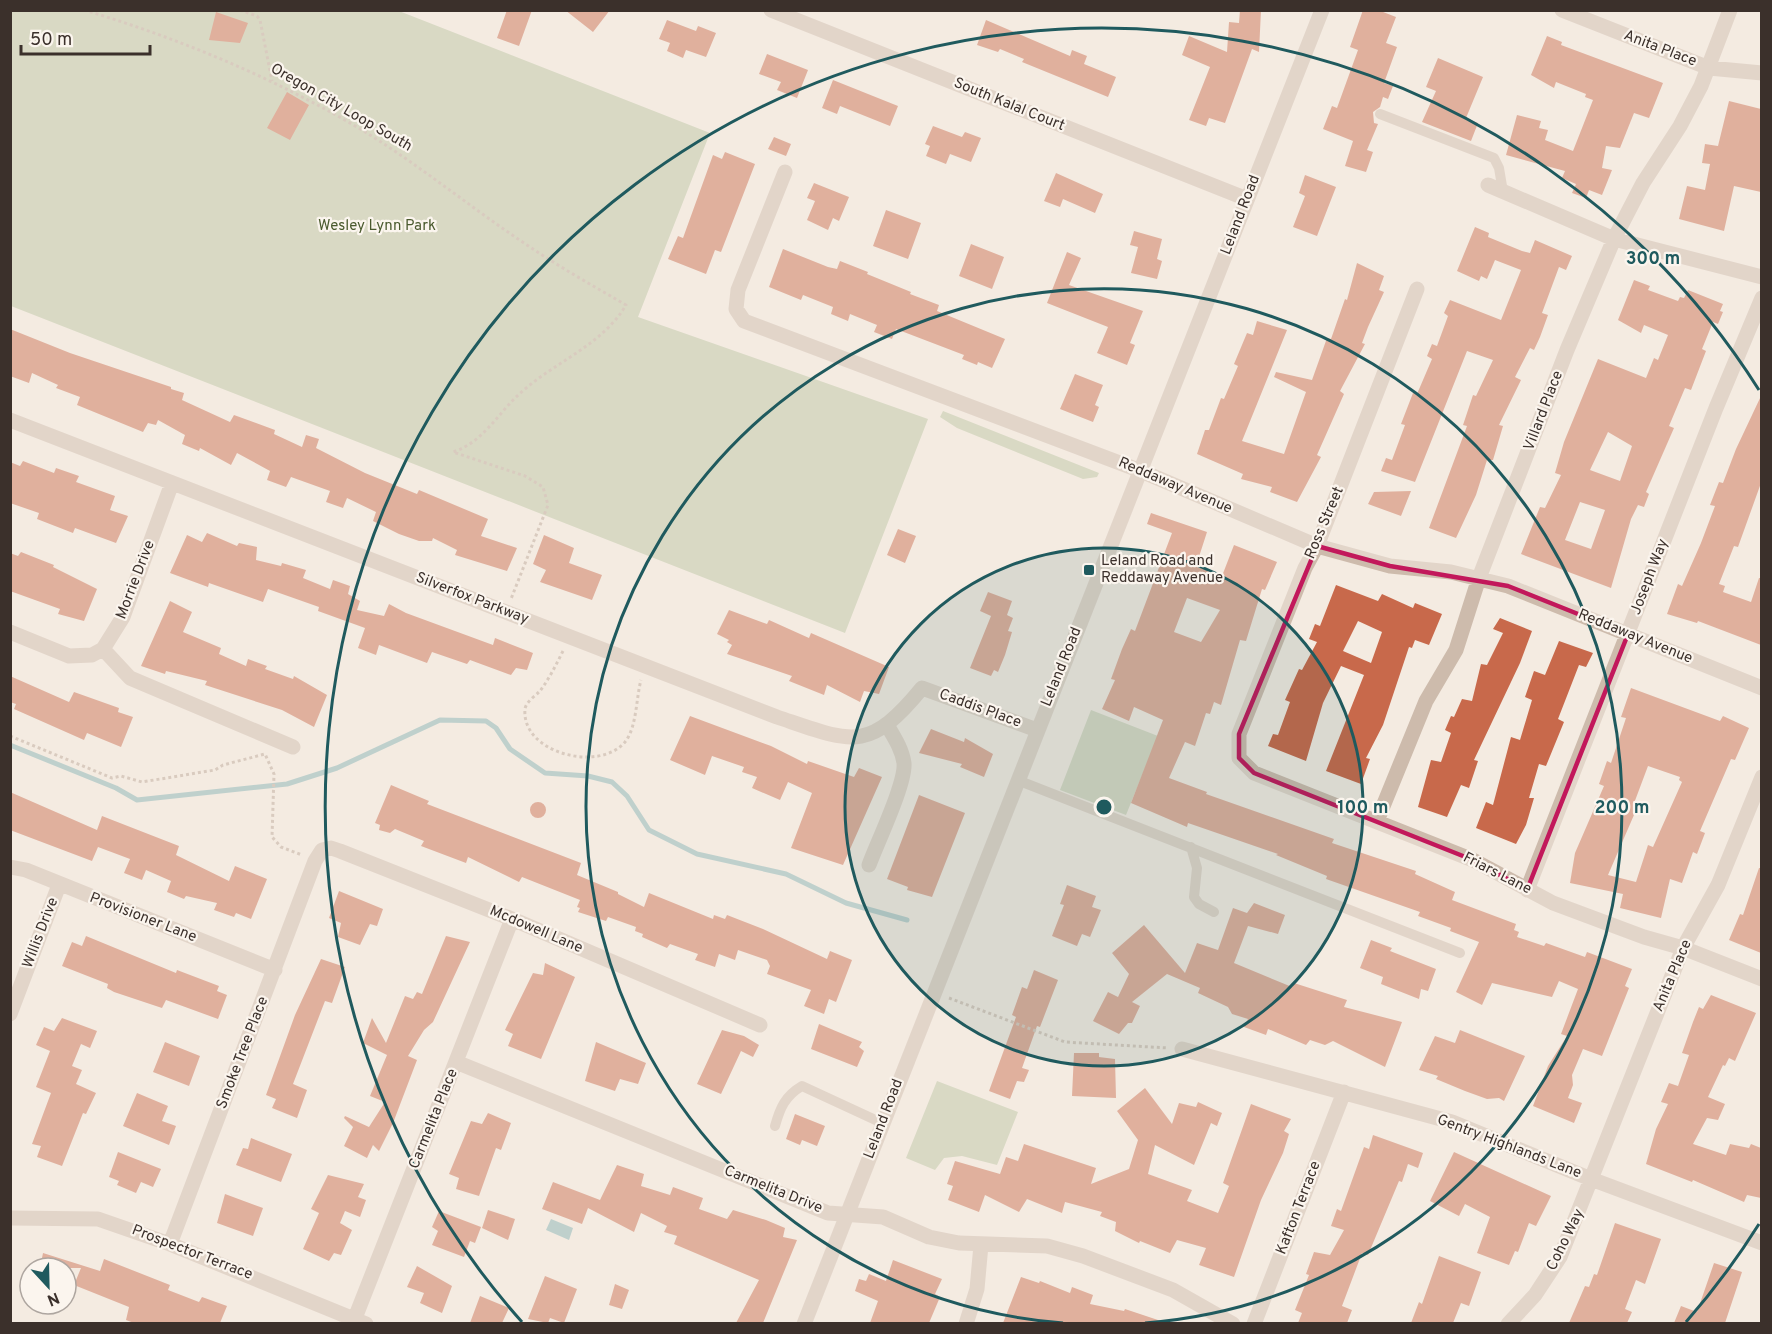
<svg xmlns="http://www.w3.org/2000/svg" width="1772" height="1334" viewBox="0 0 1772 1334" font-family="Overpass,sans-serif">
<rect width="100%" height="100%" fill="#f4ebe1"/>
<path fill="#b8c4a0" d="M10,11H399L710,133L638,317L928,419L845,633L11,306Z
M943,411L1099,473L1097,477L1083,479L957,428L940,417Z
M1091,710L1158,736L1126,815L1060,790Z
M937,1081L1018,1112L997,1165L962,1156L944,1158L935,1170L906,1158Z"/>
<path fill="#7fb0b2" d="M551,1219L573,1228L569,1240L546,1230Z"/>
<g fill="none" stroke-linecap="round" stroke-linejoin="round">
<path stroke="#7fb0b2" stroke-width="5" d="M10,745L116,788L137,800L287,784L337,768L440,720L486,721L496,728L510,749L545,773L588,776L612,782L627,796L649,830L697,854L786,874L846,903L907,920"/>
</g>
<path fill="#c8694b" fill-rule="evenodd" d="M507,10H532L519,46L497,38Z
M565,10H610L593,32Z
M1240,10H1261L1259,52L1252,49L1225,123L1209,118L1206,126L1189,120L1210,67L1182,55L1189,36L1227,52L1229,22L1239,23Z
M1363,10H1378L1396,17L1386,43L1397,47L1384,83L1393,86L1388,99L1383,97L1380,107L1373,112L1374,123L1378,124L1367,150L1373,152L1366,172L1345,166L1353,141L1323,129L1332,106L1337,108L1358,50L1350,47Z
M216,12L248,23L240,43L209,40Z
M667,20L696,31L698,26L716,33L706,57L686,50L683,58L667,51L670,43L659,39Z
M986,20L1070,56L1072,50L1087,56L1084,64L1116,77L1108,97L1022,62L1024,59L1000,49L998,52L977,45Z
M1547,36L1562,42L1561,45L1663,83L1649,118L1634,113L1620,148L1606,146L1602,168L1612,170L1602,195L1589,190L1586,198L1572,193L1576,184L1562,178L1565,171L1506,155L1517,115L1541,121L1539,128L1548,130L1545,140L1573,151L1593,100L1585,97L1586,94L1556,82L1554,88L1531,75Z
M767,54L808,70L797,98L777,90L781,82L759,74Z
M1438,58L1483,77L1466,118L1478,123L1471,141L1422,122L1436,91L1426,87Z
M833,80L898,106L890,126L840,106L837,114L822,108Z
M287,92L309,105L290,140L267,128Z
M1729,101L1761,109V192L1734,186L1724,231L1679,219L1687,186L1705,190L1710,164L1702,163L1705,144L1718,146Z
M933,126L962,137L965,132L981,138L971,162L950,154L946,164L926,156L930,146L925,144Z
M774,137L791,144L786,156L768,149Z
M725,152L755,164L721,252L715,250L706,274L668,259L678,236L683,238L713,155L722,159Z
M1056,173L1103,194L1095,213L1063,199L1060,207L1044,201Z
M1305,175L1336,187L1317,236L1293,227L1305,196L1299,193Z
M814,183L849,197L839,221L833,218L828,230L807,220L815,201L807,198Z
M886,210L921,223L908,259L873,246Z
M1475,227L1489,233L1488,237L1522,251L1530,253L1535,240L1572,256L1566,270L1559,267L1542,313L1548,315L1540,337L1534,350L1530,348L1515,377L1521,380L1499,425L1503,426L1493,460H1487L1476,495L1456,538L1429,528L1467,426L1463,425L1473,395L1476,396L1493,360L1467,351L1415,482L1381,471L1386,458L1392,460L1405,425L1401,424L1413,393L1417,394L1432,359L1427,356L1432,344L1437,346L1448,316L1444,313L1450,300L1501,320L1521,270L1495,260L1487,279L1481,276L1479,281L1457,271Z
M1134,231L1162,239L1157,259L1162,261L1157,279L1131,273L1138,247L1130,245Z
M971,244L1004,257L992,289L959,276Z
M783,249L828,267L837,269L840,261L868,272L867,274L911,292L910,294L939,305L937,311L1005,339L992,368L978,362L977,365L962,359L964,355L896,329L892,339L874,332L877,325L850,314L848,321L831,314L833,307L803,295L801,300L769,287Z
M1067,252L1081,258L1069,285L1143,311L1130,343L1135,345L1127,365L1097,353L1108,327L1047,303Z
M1357,263L1384,276L1379,290L1384,292L1368,327L1362,343L1365,344L1340,391L1344,394L1317,455L1321,457L1297,502L1270,492L1272,487L1241,479L1243,474L1197,454L1205,430H1209L1221,398L1224,399L1238,366L1234,364L1247,333L1253,335L1257,321L1287,330L1242,441L1284,454L1306,392L1274,377L1276,372L1312,380L1327,338L1331,339L1345,299L1347,300Z
M1634,280L1650,286L1648,290L1678,301L1680,297L1684,298L1688,290L1723,304L1720,311L1723,312L1718,324L1713,322L1702,349L1706,351L1691,390L1685,388L1669,426L1674,428L1646,492L1649,494L1644,507L1638,505L1631,519L1611,588L1521,554L1540,507L1545,508L1561,475L1555,473L1564,442L1598,359L1646,378L1654,358L1658,360L1668,335L1644,325L1641,333L1618,320ZM1608,432L1632,446L1620,481L1590,470ZM1580,502L1605,510L1591,549L1565,540Z
M10,329L70,353L171,387V389L184,393L182,400L230,422L234,415L275,430L274,434L302,447L306,435L319,439L316,448L365,473L417,494L419,490L488,519L481,536L517,548L507,571L455,555L457,550L433,538L432,541H419L399,534L373,521L376,512L347,498L343,508L326,502L330,491L291,477L286,487L267,480L270,471L237,453L231,465L200,448L199,451L182,444L185,435L158,420L156,425L148,423L143,432L77,405L80,397L56,388L58,385L32,373L29,383L10,376Z
M1075,374L1103,385L1095,405L1099,407L1093,422L1060,409Z
M1761,396V483L1738,547L1734,546L1719,584L1725,586L1723,592L1751,602L1759,578H1761V645L1698,621L1697,623L1667,614L1678,584L1682,586L1701,543L1715,506L1710,505L1719,482L1723,483L1736,449Z
M23,461L54,473L56,468L79,476L76,482L115,496L110,510L128,516L116,543L75,528L73,533L37,519L39,513L10,503V462L20,466Z
M1411,491L1401,516L1368,504L1374,492Z
M1151,513L1207,532L1196,566L1222,576L1234,545L1277,562L1265,590L1262,589L1246,641L1240,640L1221,705L1214,702L1210,714L1206,713L1195,746L1185,742L1169,778L1207,792L1206,794L1334,839L1332,843L1416,871L1415,874L1455,892L1452,900L1516,924L1514,930L1519,932L1517,937L1544,946L1546,943L1585,957L1587,952L1632,969L1625,986L1629,988L1602,1056L1583,1049L1572,1075L1573,1085L1568,1098L1582,1103L1574,1123L1533,1106L1548,1066L1567,1036L1561,1034L1578,989L1559,981L1552,997L1492,983L1482,1005L1456,992L1479,942L1450,931L1451,928L1418,916L1420,912L1326,879L1327,876L1276,855L1278,854L1188,823L1187,827L1131,803L1163,720L1134,707L1129,721L1102,709L1115,680L1111,679L1122,649L1131,629L1135,631L1172,533L1147,524ZM1187,598L1220,610L1201,642L1174,632Z
M898,529L916,536L905,563L887,555Z
M207,533L237,546L239,543L257,547L256,560L281,566L282,563L306,570L303,578L330,589L333,580L350,586L348,594L360,601L357,610L384,616L389,604L406,613L493,645L495,638L533,653L527,670L516,668L511,675L470,660L467,664L432,652L427,663L379,645L376,655L358,648L365,628L318,611L319,607L268,589L263,602L209,583L208,587L170,573L187,535L202,542Z
M544,535L574,548L569,563L602,575L592,600L540,582L546,570L533,564Z
M21,552L54,565L53,567L97,589L84,621L58,614L60,609L10,591V553L18,556Z
M1336,585L1378,601L1382,594L1413,608L1415,603L1442,614L1429,645L1415,640L1412,648L1409,647L1383,725L1366,758L1370,759L1361,784L1326,771L1364,675L1341,666L1323,703L1306,761L1268,746L1273,734L1278,735L1290,702L1285,700L1299,669L1302,670L1317,642L1309,639L1315,624L1320,626ZM1358,621L1382,632L1371,663L1343,651Z
M988,592L1012,601L1007,615L1013,618L1008,631L1012,632L1005,655L998,672L994,670L991,676L970,668L991,616L980,611Z
M170,601L192,612L183,632L221,648L219,654L246,666L248,659L267,666L265,669L293,679L294,676L327,695L314,727L282,710L205,685L207,681L166,671L165,674L141,666Z
M729,610L767,624L769,620L809,638L811,633L889,667L879,694L864,691L860,702L827,685L824,695L789,681L792,676L727,654L732,645L727,642L729,640L717,634Z
M1500,618L1532,631L1520,663L1474,760L1478,761L1469,788L1461,785L1447,817L1418,807L1431,760L1441,762L1451,733L1445,730L1451,716L1454,717L1462,699L1472,701L1481,664L1487,665L1503,633L1493,629Z
M1559,641L1593,653L1586,667L1579,665L1558,719L1564,722L1546,766L1539,764L1529,798H1534L1526,825L1516,844L1476,828L1486,802L1493,805L1511,737L1520,740L1532,700L1525,697L1534,671L1545,675Z
M10,676L69,702L74,692L119,708L118,712L133,717L121,747L87,733L84,740L14,709L16,704L10,702Z
M1631,688L1720,721L1723,716L1749,728L1735,760L1731,759L1700,831L1705,833L1697,854L1693,852L1682,883L1670,879L1661,918L1620,908L1623,894L1570,883L1575,853L1604,786L1599,784L1607,761L1611,763L1626,718L1621,717ZM1648,766L1680,777L1679,780L1682,782L1653,847L1648,845L1636,882L1608,875L1637,808L1633,806Z
M690,716L771,746L807,764L808,761L854,777L859,768L882,777L843,865L791,848L812,793L788,782L780,800L752,788L757,777L742,772L744,767L712,756L705,775L670,760Z
M931,729L964,742L965,738L993,754L984,777L960,767L962,764L919,753Z
M391,785L429,801L427,804L581,863L577,875L618,892V894L644,907L649,893L713,919L714,915L725,919L727,915L763,929L827,959L830,951L852,960L836,1002L829,999L824,1014L804,1006L811,990L767,974L770,966L767,960L738,950L735,960L719,954L715,967L695,960L698,954L670,944L667,948L642,937L643,934L635,931L636,927L608,917L606,921L578,912L580,908L577,907L580,900L522,877L519,882L468,857L466,863L421,846L424,841L395,829L390,833L379,830L380,825L375,823Z
M10,792L97,830L102,816L179,846L176,855L229,881L235,866L267,879L251,919L236,913L234,917L214,910L217,903L186,896L184,899L167,892L171,881L146,870L142,880L124,873L130,859L98,847L92,861L10,830Z
M919,795L965,813L932,897L907,890L908,887L887,879Z
M530 810a8 8 0 1 1 16 0a8 8 0 1 1-16 0Z
M1759,868H1761V953L1729,940L1740,914L1743,915Z
M1067,885L1096,896L1092,907L1101,910L1090,937L1082,934L1077,946L1052,936L1064,905L1060,904Z
M339,891L383,909L377,926L370,924L360,945L338,937L341,923L329,918Z
M1254,903L1285,915L1278,934L1248,926L1234,963L1292,987L1294,983L1347,1000L1344,1007L1402,1022L1385,1067L1333,1041L1325,1045L1310,1040L1306,1045L1268,1029L1266,1035L1244,1027L1248,1019L1232,1014L1228,1007L1198,993L1200,988L1167,974L1132,1002L1140,1006L1132,1023H1128L1119,1034L1093,1021L1108,992L1118,997L1129,974L1112,953L1144,925L1185,973L1197,943L1218,950L1233,908L1247,913Z
M86,936L176,973L177,970L219,986L217,991L227,995L218,1019L166,1000L162,1008L114,992L107,988L108,984L62,966L72,942L82,946Z
M446,936L470,942L433,1022L424,1030L408,1056L417,1060L393,1123L379,1151L373,1145L367,1158L344,1146L353,1127L344,1118L345,1116L369,1127L385,1102L370,1096L387,1055L363,1043L372,1018L386,1043L405,996L413,999L417,992L422,994Z
M1371,940L1392,948L1390,951L1436,969L1428,991L1421,989L1419,999L1381,984L1383,977L1360,968Z
M321,959L345,967L332,1003L325,1001L293,1084L307,1090L297,1118L272,1108L276,1099L266,1095L295,1015Z
M545,963L575,977L541,1059L508,1046L513,1034L505,1030L533,973L543,975Z
M1034,970L1058,980L1040,1027L1037,1026L1022,1068L1029,1070L1024,1082L1017,1081L1010,1099L989,1091L1016,1017L1012,1015L1022,987L1027,989Z
M1711,995L1756,1013L1735,1061L1729,1058L1725,1066L1723,1065L1708,1097L1725,1104L1718,1120L1707,1118L1693,1144L1726,1155L1730,1144L1749,1148L1751,1144L1761,1148V1198L1747,1195L1744,1202L1693,1180L1692,1182L1646,1164L1656,1129L1668,1104L1661,1102L1669,1083L1678,1086L1689,1055L1682,1053L1693,1022L1699,1007L1703,1009Z
M62,1018L97,1031L90,1048L81,1044L72,1066L82,1070L76,1084L96,1093L86,1114L83,1113L62,1166L37,1157L41,1146L32,1144L51,1093L36,1087L50,1051L36,1045L44,1027L54,1031Z
M819,1024L862,1042L859,1047L864,1051L857,1067L811,1049Z
M722,1030L744,1036L759,1045L753,1057L741,1051L721,1094L697,1084Z
M1460,1030L1525,1056L1504,1101L1499,1098L1487,1099L1465,1091L1436,1079L1438,1076L1419,1070L1435,1036L1455,1043Z
M165,1042L200,1056L189,1086L153,1072Z
M596,1042L646,1063L638,1084L620,1079L615,1091L585,1081Z
M1074,1053H1099V1057L1115,1059L1116,1098L1072,1096Z
M1145,1088L1172,1124L1179,1103L1196,1107L1198,1102L1222,1113L1217,1126L1211,1123L1194,1165L1155,1145L1148,1174L1192,1190L1187,1201L1218,1213L1229,1186L1223,1183L1251,1104L1291,1119L1284,1131L1289,1134L1283,1153L1261,1200L1234,1277L1199,1265L1206,1248L1177,1240L1170,1253L1140,1241L1139,1243L1115,1231L1116,1222L1100,1216L1102,1212L1065,1202L1062,1213L1027,1199L1019,1212L985,1195L979,1212L948,1200L953,1186L947,1184L955,1161L1000,1174L1006,1157L1018,1161L1024,1144L1096,1168L1091,1184L1129,1169L1138,1140L1117,1111Z
M137,1093L168,1106L162,1121L176,1126L169,1145L123,1126Z
M488,1113L511,1123L501,1150L496,1148L479,1196L456,1189L459,1178L449,1174L471,1121L482,1124Z
M795,1114L825,1126L817,1146L802,1140L800,1145L786,1139Z
M1373,1135L1423,1153L1418,1168L1408,1164L1402,1182L1399,1181L1368,1255L1362,1253L1342,1306L1352,1310L1347,1323H1298L1302,1313L1295,1310L1309,1275L1306,1274L1314,1252L1330,1255L1344,1230L1331,1226L1337,1209L1341,1211L1364,1147L1369,1149Z
M251,1138L292,1154L281,1182L236,1165L243,1148L248,1149Z
M118,1152L161,1169L153,1187L141,1182L136,1193L117,1185L119,1181L109,1177Z
M1454,1152L1551,1196L1536,1226L1529,1223L1518,1252L1515,1251L1509,1265L1477,1253L1490,1217L1465,1204L1459,1216L1430,1201Z
M617,1165L644,1174L641,1186L670,1195L673,1187L703,1198L699,1209L727,1219L733,1210L766,1220L785,1228L783,1237L797,1240L763,1323H736L759,1280L674,1244L677,1236L664,1232L667,1226L641,1213L634,1232L588,1208L582,1224L542,1209L553,1182L600,1200Z
M328,1175L364,1184L358,1197L366,1200L360,1217L345,1211L340,1223L352,1230L341,1255L334,1253L329,1261L303,1249L319,1213L311,1209Z
M225,1194L263,1208L253,1236L217,1223Z
M488,1210L515,1219L508,1240L482,1228Z
M439,1211L481,1227L475,1243L470,1241L464,1257L432,1245L438,1231L432,1227Z
M1615,1223L1661,1239L1645,1284L1636,1280L1625,1309L1632,1312L1627,1323H1569L1585,1286L1589,1287L1594,1274L1597,1275Z
M43,1253L100,1271L104,1259L170,1285L168,1290L199,1302L202,1297L227,1306L220,1323H134L126,1320L129,1307L74,1285L81,1268H40Z
M1439,1256L1481,1272L1469,1306L1461,1303L1453,1323H1411L1419,1302L1422,1304Z
M893,1260L942,1279L935,1294L940,1297L929,1323H870L878,1301L855,1291L859,1279L866,1281L869,1274L886,1281Z
M1714,1263L1742,1272L1725,1323H1674L1681,1306L1697,1312Z
M417,1266L452,1286L442,1313L420,1303L424,1293L407,1287Z
M545,1276L577,1289L564,1323L550,1318L548,1323L528,1319Z
M1021,1277L1039,1283L1040,1281L1070,1293L1072,1287L1093,1295L1090,1304L1124,1311L1125,1309L1161,1321V1323H1003Z
M615,1284L629,1290L622,1309L609,1305Z
M480,1296L509,1308L502,1323H470Z"/>
<g fill="none" stroke-linecap="round" stroke-linejoin="round">
<path stroke="#b9a596" stroke-width="3" stroke-dasharray="3 3" stroke-linecap="butt" d="M84,10C181,39 274,78 362,130C421,166 475,211 533,249C563,269 595,287 626,305C603,344 559,360 525,389C499,410 486,441 453,452L525,476L543,487L548,505L511,599
M240,10L257,16L260,20L272,81
M563,651C556,665 549,679 540,691C535,696 526,702 525,709C521,753 599,773 625,742C637,727 636,698 641,680
M10,736L112,778L121,776L142,782L215,770L223,765L265,754L274,774L272,837L281,847L302,855
M949,998L1065,1042L1168,1048"/>
<path stroke="#cdbbac" stroke-width="10" d="M1380,114L1494,158L1499,168L1503,192
M1017,780L1460,953
M1191,847L1197,868L1194,897L1199,904L1214,912
M775,1126C780,1108 785,1096 802,1086L882,1123"/>
<path stroke="#cdbbac" stroke-width="15" d="M771,10L1247,199
M1562,10L1709,68L1762,73
M785,172L738,290L736,309L744,321L1141,471L1317,546L1390,566L1451,572L1508,586L1762,688
M1488,185L1614,239L1762,277
M1417,289L1317,546L1305,568L1239,734V758L1254,773L1473,860L1553,903L1644,937L1683,948L1762,979
M10,420L777,717C851,742 868,754 922,688L1037,730
M10,632L69,656L92,655L103,649L123,617L172,483
M103,649L130,678L293,747
M1377,821L1426,701L1456,650L1479,578L1567,350L1614,239L1643,183L1680,126L1701,86L1730,10
M869,865C877,843 906,783 904,763C902,749 894,737 887,725
M10,867L26,870L275,970
M1527,890L1716,408L1762,298
M10,1014L59,885
M1182,1049L1452,1122L1591,1179L1762,1243
M456,1062L828,1213L883,1217L929,1237L959,1243L1047,1246L1083,1256L1173,1290L1233,1324
M10,1218L98,1219L170,1244L366,1324
M170,1244L315,861L322,850L331,848L340,851L512,919L760,1025
M355,1318L512,919
M966,1324L977,1289L981,1245
M1254,1324L1344,1092
M1508,1324L1535,1295L1560,1257L1683,948L1718,885L1762,777"/>
<path stroke="#cdbbac" stroke-width="15" d="M804,1324L1322,10"/>
</g>
<path d="M0 0H1772V1334H0ZM1317,546L1390,566L1508,586L1628,634L1527,890L1473,860L1254,773L1239,758V734Z" fill="#f4ebe1" fill-opacity=".55" fill-rule="evenodd"/>
<path fill="none" stroke="#c2185b" stroke-width="4.5" stroke-linejoin="round" d="M1317,546L1390,566L1508,586L1628,634L1527,890L1473,860L1254,773L1239,758V734Z"/>
<circle cx="1104" cy="807" r="259" fill="#1f5a5e" fill-opacity=".12"/>
<g fill="none" stroke="#1f5a5e" stroke-width="3">
<circle cx="1104" cy="807" r="259"/>
<path d="M1063 1323A518 518 0 1 1 1145 1323"/>
<path d="M1759 1224A777 777 0 0 1 1686 1322M522 1322A777 777 0 1 1 1759 390"/>
</g>
<rect fill="#1f5a5e" stroke="#fbf5ee" stroke-width="2" x="1083" y="564" width="12" height="12" rx="3"/>
<g text-anchor="middle" dominant-baseline="central" stroke-width="4.5" stroke-linejoin="round" paint-order="stroke">
<g font-size="15" fill="#3b302b" stroke="#fbf5ee">
<text transform="translate(1660 49) rotate(21)">Anita Place</text>
<text transform="translate(1009 105) rotate(22)">South Kalal Court</text>
<text transform="translate(341 108) rotate(30)">Oregon City Loop South</text>
<text transform="translate(1241 215) rotate(-69)">Leland Road</text>
<text transform="translate(1544 411) rotate(-69)">Villard Place</text>
<text transform="translate(1175 486) rotate(23)">Reddaway Avenue</text>
<text transform="translate(1325 523) rotate(-67)">Ross Street</text>
<text transform="translate(1650 577) rotate(-69)">Joseph Way</text>
<text transform="translate(136 580) rotate(-69)">Morrie Drive</text>
<text transform="translate(472 599) rotate(21)">Silverfox Parkway</text>
<text transform="translate(1635 637) rotate(22)">Reddaway Avenue</text>
<text transform="translate(1062 667) rotate(-68)">Leland Road</text>
<text transform="translate(980 709) rotate(20)">Caddis Place</text>
<text transform="translate(1497 874) rotate(27)">Friars Lane</text>
<text transform="translate(143 918) rotate(21)">Provisioner Lane</text>
<text transform="translate(536 930) rotate(23)">Mcdowell Lane</text>
<text transform="translate(41 933) rotate(-69)">Willis Drive</text>
<text transform="translate(1673 976) rotate(-67)">Anita Place</text>
<text transform="translate(243 1053) rotate(-69)">Smoke Tree Place</text>
<text transform="translate(434 1119) rotate(-68)">Carmelita Place</text>
<text transform="translate(884 1119) rotate(-69)">Leland Road</text>
<text transform="translate(1509 1147) rotate(21)">Gentry Highlands Lane</text>
<text transform="translate(773 1190) rotate(22)">Carmelita Drive</text>
<text transform="translate(1299 1208) rotate(-69)">Kafton Terrace</text>
<text transform="translate(1566 1240) rotate(-64)">Coho Way</text>
<text transform="translate(192 1253) rotate(21)">Prospector Terrace</text>
</g>
<g font-size="15" fill="#4a5a2e" stroke="#fbf5ee">
<text x="377" y="226">Wesley Lynn Park</text>
</g>
<g font-size="15" fill="#3b302b" stroke="#fbf5ee" text-anchor="start">
<text x="1101" y="561">Leland Road and<tspan x="1101" dy="17">Reddaway Avenue</tspan></text>
</g>
</g>
<circle cx="1104" cy="807" r="9" fill="#1f5a5e" stroke="#fbf5ee" stroke-width="3"/>
<g font-size="18" text-anchor="middle" font-weight="bold" fill="#1f5a5e" stroke="#fbf5ee" stroke-width="4.5" stroke-linejoin="round" paint-order="stroke">
<text x="1653" y="264">300 m</text>
<text x="1363" y="813">100 m</text>
<text x="1622" y="813">200 m</text>
</g>
<rect width="1772" height="1334" fill="none" stroke="#3b302b" stroke-width="24"/>
<g transform="translate(48 1286) rotate(158)"><circle r="28" fill="#fbf5ee" stroke="#aea6a0" stroke-width="1.5"/>
<path d="M0-4.5L10 22L0 15L-10 22Z" fill="#1f5a5e"/>
<text y="-9" font-size="16" font-weight="bold" text-anchor="middle" fill="#3b302b">N</text>
</g>
<path d="M21 45v9h129v-9" fill="none" stroke="#3b302b" stroke-width="3"/>
<text x="30" y="45" font-size="18" fill="#3b302b" stroke="#fbf5ee" stroke-width="4.5" paint-order="stroke">50 m</text>
</svg>
